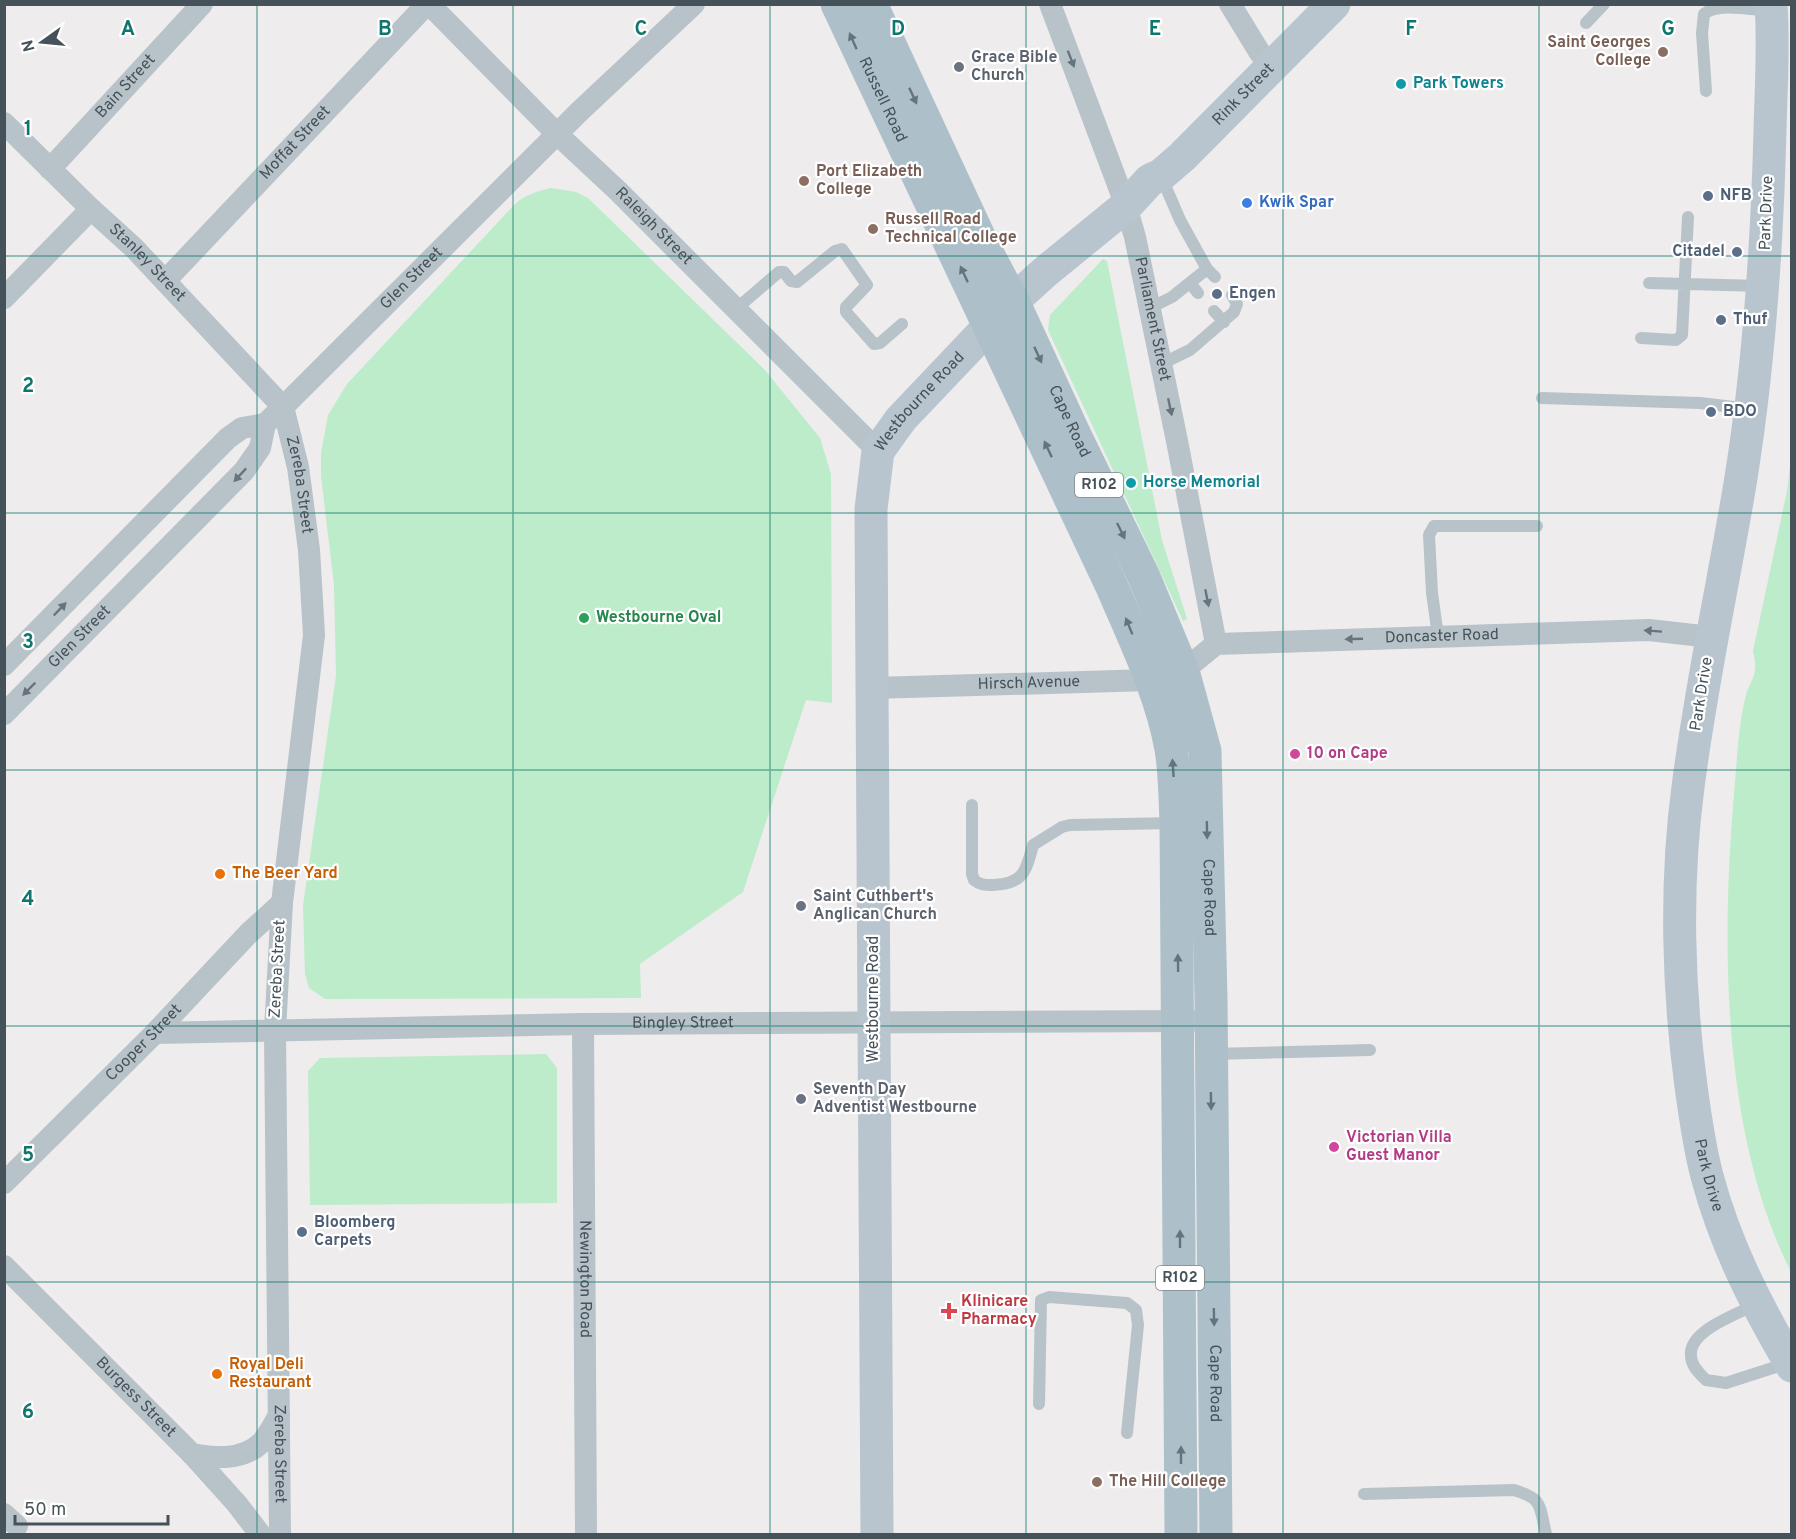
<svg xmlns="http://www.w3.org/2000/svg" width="1796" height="1539" viewBox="0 0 1796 1539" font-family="Overpass,sans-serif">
<rect width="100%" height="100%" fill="#efeced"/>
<path fill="#bcecc9" d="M551,188L576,192L588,198L764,369L820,438L831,474L832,703L806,700L743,892L640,964L641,998L325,999L309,988L305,974L303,906L336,675L334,585L321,476V453L328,415L347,384L514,205C525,195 537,191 551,188Z
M1103,259L1107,261L1162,540L1187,619L1183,621L1048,330L1050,315Z
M1791,458V1272C1722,1135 1721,945 1734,794C1737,762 1738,726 1746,695C1748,686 1755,678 1755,669C1756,664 1754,656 1753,651L1787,491Z
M546,1054L557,1068V1203L310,1205L308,1071L320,1058Z"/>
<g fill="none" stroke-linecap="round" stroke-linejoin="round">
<path stroke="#b8c3c9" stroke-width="12" d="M1586,23L1604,4
M1706,91L1702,33L1704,14C1717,2 1753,10 1771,11
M1161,176L1180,220L1207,269
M1190,283L1198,293
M1649,283L1762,286
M1150,308L1172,297L1207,269L1215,277
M736,309L779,272H784L791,281L797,282L835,251L842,249L867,285L846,307V312L874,344L880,343L902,324
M1214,311L1224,322
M1641,338L1676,340L1682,335L1688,217
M1161,364L1190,350L1234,312L1237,304L1232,295
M1542,398L1700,403L1750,409
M1438,636L1432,593L1429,535L1434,526H1537
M972,805V874L974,880C980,885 985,885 993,885C1024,884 1026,871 1033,845L1062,827L1070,825L1175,823
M1212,1054L1370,1050
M1755,1305C1737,1314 1688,1331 1691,1356C1691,1366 1700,1374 1706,1380L1726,1383L1788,1363
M1039,1404L1041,1300L1049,1297L1127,1303L1136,1310L1138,1325L1127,1433
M1364,1494L1514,1490C1544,1499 1539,1506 1546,1534"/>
<g stroke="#b8c3c9" stroke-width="22">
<path id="s1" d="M429,4L557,134L618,191L878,451"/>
<path id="s2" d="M1050,4L1126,206L1135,237L1177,441L1216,644"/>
<path d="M1230,4L1260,53L1271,67"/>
<path id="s3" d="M4,123L91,209L134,248L283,407L298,467L309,550L314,635L282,903L275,1031L280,1534"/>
<path id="s4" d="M50,169L202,4"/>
<path id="s5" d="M165,281L427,4"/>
<path d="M4,298L91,209"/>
<path id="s6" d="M4,665L228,438L242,428L265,424L283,407L580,111L694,4"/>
<path id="s7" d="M873,688L1151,680L1183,671L1216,644L1649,630L1711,637"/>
<path id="s8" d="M4,714L244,471L260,448L265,424"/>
<path id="s9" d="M583,1024L586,1534"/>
<path id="s10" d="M155,1033L583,1024L1191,1021"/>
<path id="s11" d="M4,1183L155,1033L248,934L282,903"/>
<path id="s12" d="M4,1266L192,1454L237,1504L260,1534"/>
<path d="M192,1454C215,1458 242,1461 261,1443C268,1436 274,1424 279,1415"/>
<path d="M4,1514L17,1526"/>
</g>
<g stroke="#b9c5ce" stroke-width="33">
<path id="s13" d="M1771,4C1774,46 1771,89 1770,130C1767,249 1759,367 1740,484C1723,585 1701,685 1688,787C1675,884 1678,990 1691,1086C1695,1116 1699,1146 1707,1176C1725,1244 1756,1305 1792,1366"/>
<path id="s14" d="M877,1534L871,509L878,451L901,419L1013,301L1045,272L1126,206L1150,180L1161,175L1182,157L1334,4"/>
</g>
<g stroke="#adc0ca" stroke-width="33">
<path id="s15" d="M837,4L1113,589C1135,641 1161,693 1171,749C1175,773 1175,799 1176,823L1181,1534"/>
<path id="s16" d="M871,4L983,245L1013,301L1073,431L1144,577L1183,671L1205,751L1211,998L1216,1534"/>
</g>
</g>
<defs><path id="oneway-solid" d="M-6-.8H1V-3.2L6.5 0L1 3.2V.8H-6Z" transform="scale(1.5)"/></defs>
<g fill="#65737b">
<use href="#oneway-solid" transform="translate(853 41) rotate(-114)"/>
<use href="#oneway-solid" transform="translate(913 96) rotate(65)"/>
<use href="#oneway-solid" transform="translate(964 274) rotate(-115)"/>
<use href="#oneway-solid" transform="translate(1038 355) rotate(65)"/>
<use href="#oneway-solid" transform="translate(1048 449) rotate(-115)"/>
<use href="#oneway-solid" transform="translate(1121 531) rotate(64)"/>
<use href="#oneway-solid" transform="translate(1129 626) rotate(-112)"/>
<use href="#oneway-solid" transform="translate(1173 768) rotate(-94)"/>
<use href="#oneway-solid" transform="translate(1207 830) rotate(89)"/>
<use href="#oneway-solid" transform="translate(1178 963) rotate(-91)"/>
<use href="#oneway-solid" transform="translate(1211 1101) rotate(89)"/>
<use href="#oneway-solid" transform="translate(1180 1239) rotate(-90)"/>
<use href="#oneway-solid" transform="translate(1214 1317) rotate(89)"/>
<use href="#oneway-solid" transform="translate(1181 1455) rotate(-90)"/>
</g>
<g fill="#68747b">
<use href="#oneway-solid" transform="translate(1071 59) rotate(69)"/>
<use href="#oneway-solid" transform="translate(1170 407) rotate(78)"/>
<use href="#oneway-solid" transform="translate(240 475) rotate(133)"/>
<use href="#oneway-solid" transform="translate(1207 598) rotate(79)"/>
<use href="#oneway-solid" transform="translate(60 609) rotate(-46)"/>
<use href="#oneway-solid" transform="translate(1653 631) rotate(-176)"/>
<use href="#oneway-solid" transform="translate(1354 639) rotate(178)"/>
<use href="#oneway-solid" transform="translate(29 689) rotate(135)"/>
</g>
<path fill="none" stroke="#0f766e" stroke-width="1.5" stroke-opacity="0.55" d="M257,4V1534M513,4V1534M770,4V1534M1026,4V1534M1283,4V1534M1539,4V1534M4,256H1792M4,513H1792M4,770H1792M4,1026H1792M4,1282H1792"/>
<g fill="#8d6e63" stroke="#fff" stroke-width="2">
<circle cx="1663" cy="52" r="6"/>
<circle cx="804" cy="181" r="6"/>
<circle cx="873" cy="229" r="6"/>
<circle cx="1097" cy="1482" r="6"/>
</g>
<g fill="#6b7280" stroke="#fff" stroke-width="2">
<circle cx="959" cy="67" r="6"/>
<circle cx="801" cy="906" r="6"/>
<circle cx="801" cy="1099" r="6"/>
</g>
<g fill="#0f9aa8" stroke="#fff" stroke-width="2">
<circle cx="1401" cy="84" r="6"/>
<circle cx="1131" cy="483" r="6"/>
</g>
<g fill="#5c6f8a" stroke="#fff" stroke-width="2">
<circle cx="1708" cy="196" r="6"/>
<circle cx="1737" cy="252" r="6"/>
<circle cx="1217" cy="294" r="6"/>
<circle cx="1721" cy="320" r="6"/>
<circle cx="1711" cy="412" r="6"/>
<circle cx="302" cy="1232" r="6"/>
</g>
<circle fill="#3f7fe0" stroke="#fff" stroke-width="2" cx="1247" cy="203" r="6"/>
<circle fill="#2e9e5b" stroke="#fff" stroke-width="2" cx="584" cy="618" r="6"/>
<g fill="#d1479c" stroke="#fff" stroke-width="2">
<circle cx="1295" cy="754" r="6"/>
<circle cx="1334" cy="1147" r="6"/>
</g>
<g fill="#e8710a" stroke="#fff" stroke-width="2">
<circle cx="220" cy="874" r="6"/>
<circle cx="217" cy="1374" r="6"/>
</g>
<path fill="#e0444e" stroke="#fff" stroke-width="2" d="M946 1302h6v6h6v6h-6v6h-6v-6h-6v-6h6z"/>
<g text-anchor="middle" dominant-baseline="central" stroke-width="4.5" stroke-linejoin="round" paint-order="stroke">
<g fill="#fff" stroke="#7e868b" stroke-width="1.5">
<rect x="1075" y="473" width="48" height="24" rx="4.5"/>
<rect x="1156" y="1266" width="48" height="24" rx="4.5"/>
</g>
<g font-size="15" font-weight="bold" fill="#465259">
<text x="1099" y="485">R102</text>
<text x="1180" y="1278">R102</text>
</g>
<g font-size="16" font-weight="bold" fill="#785e54" stroke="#fff" text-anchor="start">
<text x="1651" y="43" text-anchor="end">Saint Georges<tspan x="1651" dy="18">College</tspan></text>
<text x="816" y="172">Port Elizabeth<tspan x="816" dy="18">College</tspan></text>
<text x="885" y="220">Russell Road<tspan x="885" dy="18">Technical College</tspan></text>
<text x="1109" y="1482">The Hill College</text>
</g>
<g font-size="16" font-weight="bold" fill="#5b616d" stroke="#fff" text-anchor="start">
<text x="971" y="58">Grace Bible<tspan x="971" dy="18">Church</tspan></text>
<text x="813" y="897">Saint Cuthbert's<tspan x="813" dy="18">Anglican Church</tspan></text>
<text x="813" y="1090">Seventh Day<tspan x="813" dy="18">Adventist Westbourne</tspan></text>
</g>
<g font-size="16" font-weight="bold" fill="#0d838f" stroke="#fff" text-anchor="start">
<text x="1413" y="84">Park Towers</text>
<text x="1143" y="483">Horse Memorial</text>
</g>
<g font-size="16" fill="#465259" stroke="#fff">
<text stroke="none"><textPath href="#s4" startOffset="112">Bain Street</textPath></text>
<text stroke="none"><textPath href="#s14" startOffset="1596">Rink Street</textPath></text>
<text stroke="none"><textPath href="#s15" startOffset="106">Russell Road</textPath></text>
<text stroke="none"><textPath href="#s5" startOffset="190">Moffat Street</textPath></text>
<text transform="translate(1767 213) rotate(-88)">Park Drive</text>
<text stroke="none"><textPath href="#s1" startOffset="316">Raleigh Street</textPath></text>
<text stroke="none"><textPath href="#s3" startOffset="200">Stanley Street</textPath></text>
<text stroke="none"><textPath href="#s6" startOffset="566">Glen Street</textPath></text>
<text stroke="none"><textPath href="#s2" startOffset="332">Parliament Street</textPath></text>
<text stroke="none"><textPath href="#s14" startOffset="1148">Westbourne Road</textPath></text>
<text stroke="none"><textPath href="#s16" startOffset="462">Cape Road</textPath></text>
<text stroke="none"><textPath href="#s3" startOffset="478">Zereba Street</textPath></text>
<text stroke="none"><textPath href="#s7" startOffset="580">Doncaster Road</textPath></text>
<text stroke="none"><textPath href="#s8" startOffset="108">Glen Street</textPath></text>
<text stroke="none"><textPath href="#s7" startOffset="156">Hirsch Avenue</textPath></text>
<text transform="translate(1702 694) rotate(-81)">Park Drive</text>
<text stroke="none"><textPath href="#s16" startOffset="966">Cape Road</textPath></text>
<text transform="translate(278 969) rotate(-87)">Zereba Street</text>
<text transform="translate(874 999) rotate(-90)">Westbourne Road</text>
<text stroke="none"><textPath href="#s10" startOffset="528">Bingley Street</textPath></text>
<text stroke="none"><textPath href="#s11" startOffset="198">Cooper Street</textPath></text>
<text stroke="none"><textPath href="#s13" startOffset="1180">Park Drive</textPath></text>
<text stroke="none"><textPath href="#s9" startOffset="255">Newington Road</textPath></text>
<text stroke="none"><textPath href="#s16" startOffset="1452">Cape Road</textPath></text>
<text stroke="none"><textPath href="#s12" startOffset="186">Burgess Street</textPath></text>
<text stroke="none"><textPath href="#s3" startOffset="1450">Zereba Street</textPath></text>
</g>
<g font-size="16" font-weight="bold" fill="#4e5e75" stroke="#fff" text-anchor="start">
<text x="1720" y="196">NFB</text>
<text x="1725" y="252" text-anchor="end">Citadel</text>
<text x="1229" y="294">Engen</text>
<text x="1733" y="320">Thuf</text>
<text x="1723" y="412">BDO</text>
<text x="314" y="1223">Bloomberg<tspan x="314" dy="18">Carpets</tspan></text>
</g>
<g font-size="16" font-weight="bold" fill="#366cbe" stroke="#fff" text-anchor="start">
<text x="1259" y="203">Kwik Spar</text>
</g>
<g font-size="16" font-weight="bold" fill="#27864d" stroke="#fff" text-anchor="start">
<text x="596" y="618">Westbourne Oval</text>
</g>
<g font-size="16" font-weight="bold" fill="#b23c85" stroke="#fff" text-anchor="start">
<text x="1307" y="754">10 on Cape</text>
<text x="1346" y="1138">Victorian Villa<tspan x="1346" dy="18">Guest Manor</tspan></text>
</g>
<g font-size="16" font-weight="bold" fill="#c56008" stroke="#fff" text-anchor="start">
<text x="232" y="874">The Beer Yard</text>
<text x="229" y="1365">Royal Deli<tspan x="229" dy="18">Restaurant</tspan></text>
</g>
<g font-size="16" font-weight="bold" fill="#be3a42" stroke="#fff" text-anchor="start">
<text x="961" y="1302">Klinicare<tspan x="961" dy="18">Pharmacy</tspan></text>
</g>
</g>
<g font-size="20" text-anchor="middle" font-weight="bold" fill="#0f766e" stroke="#fff" stroke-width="4.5" stroke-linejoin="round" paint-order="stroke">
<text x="128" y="35">A</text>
<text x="385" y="35">B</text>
<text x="641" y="35">C</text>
<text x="898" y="35">D</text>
<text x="1155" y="35">E</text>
<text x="1411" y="35">F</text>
<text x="1668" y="35">G</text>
<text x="28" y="135">1</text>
<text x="28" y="392">2</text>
<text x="28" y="648">3</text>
<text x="28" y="905">4</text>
<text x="28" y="1161">5</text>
<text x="28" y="1418">6</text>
</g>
<rect width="1796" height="1539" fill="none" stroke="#465259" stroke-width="12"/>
<g transform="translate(42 42) rotate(255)" stroke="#ffffff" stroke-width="4.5" paint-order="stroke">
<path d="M0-4.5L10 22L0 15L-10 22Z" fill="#465259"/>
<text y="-9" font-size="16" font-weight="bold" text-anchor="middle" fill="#465259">N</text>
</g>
<path d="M15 1515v9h153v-9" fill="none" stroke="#465259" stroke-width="3"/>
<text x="24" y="1515" font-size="18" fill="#465259" stroke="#ffffff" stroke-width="4.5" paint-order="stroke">50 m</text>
</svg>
